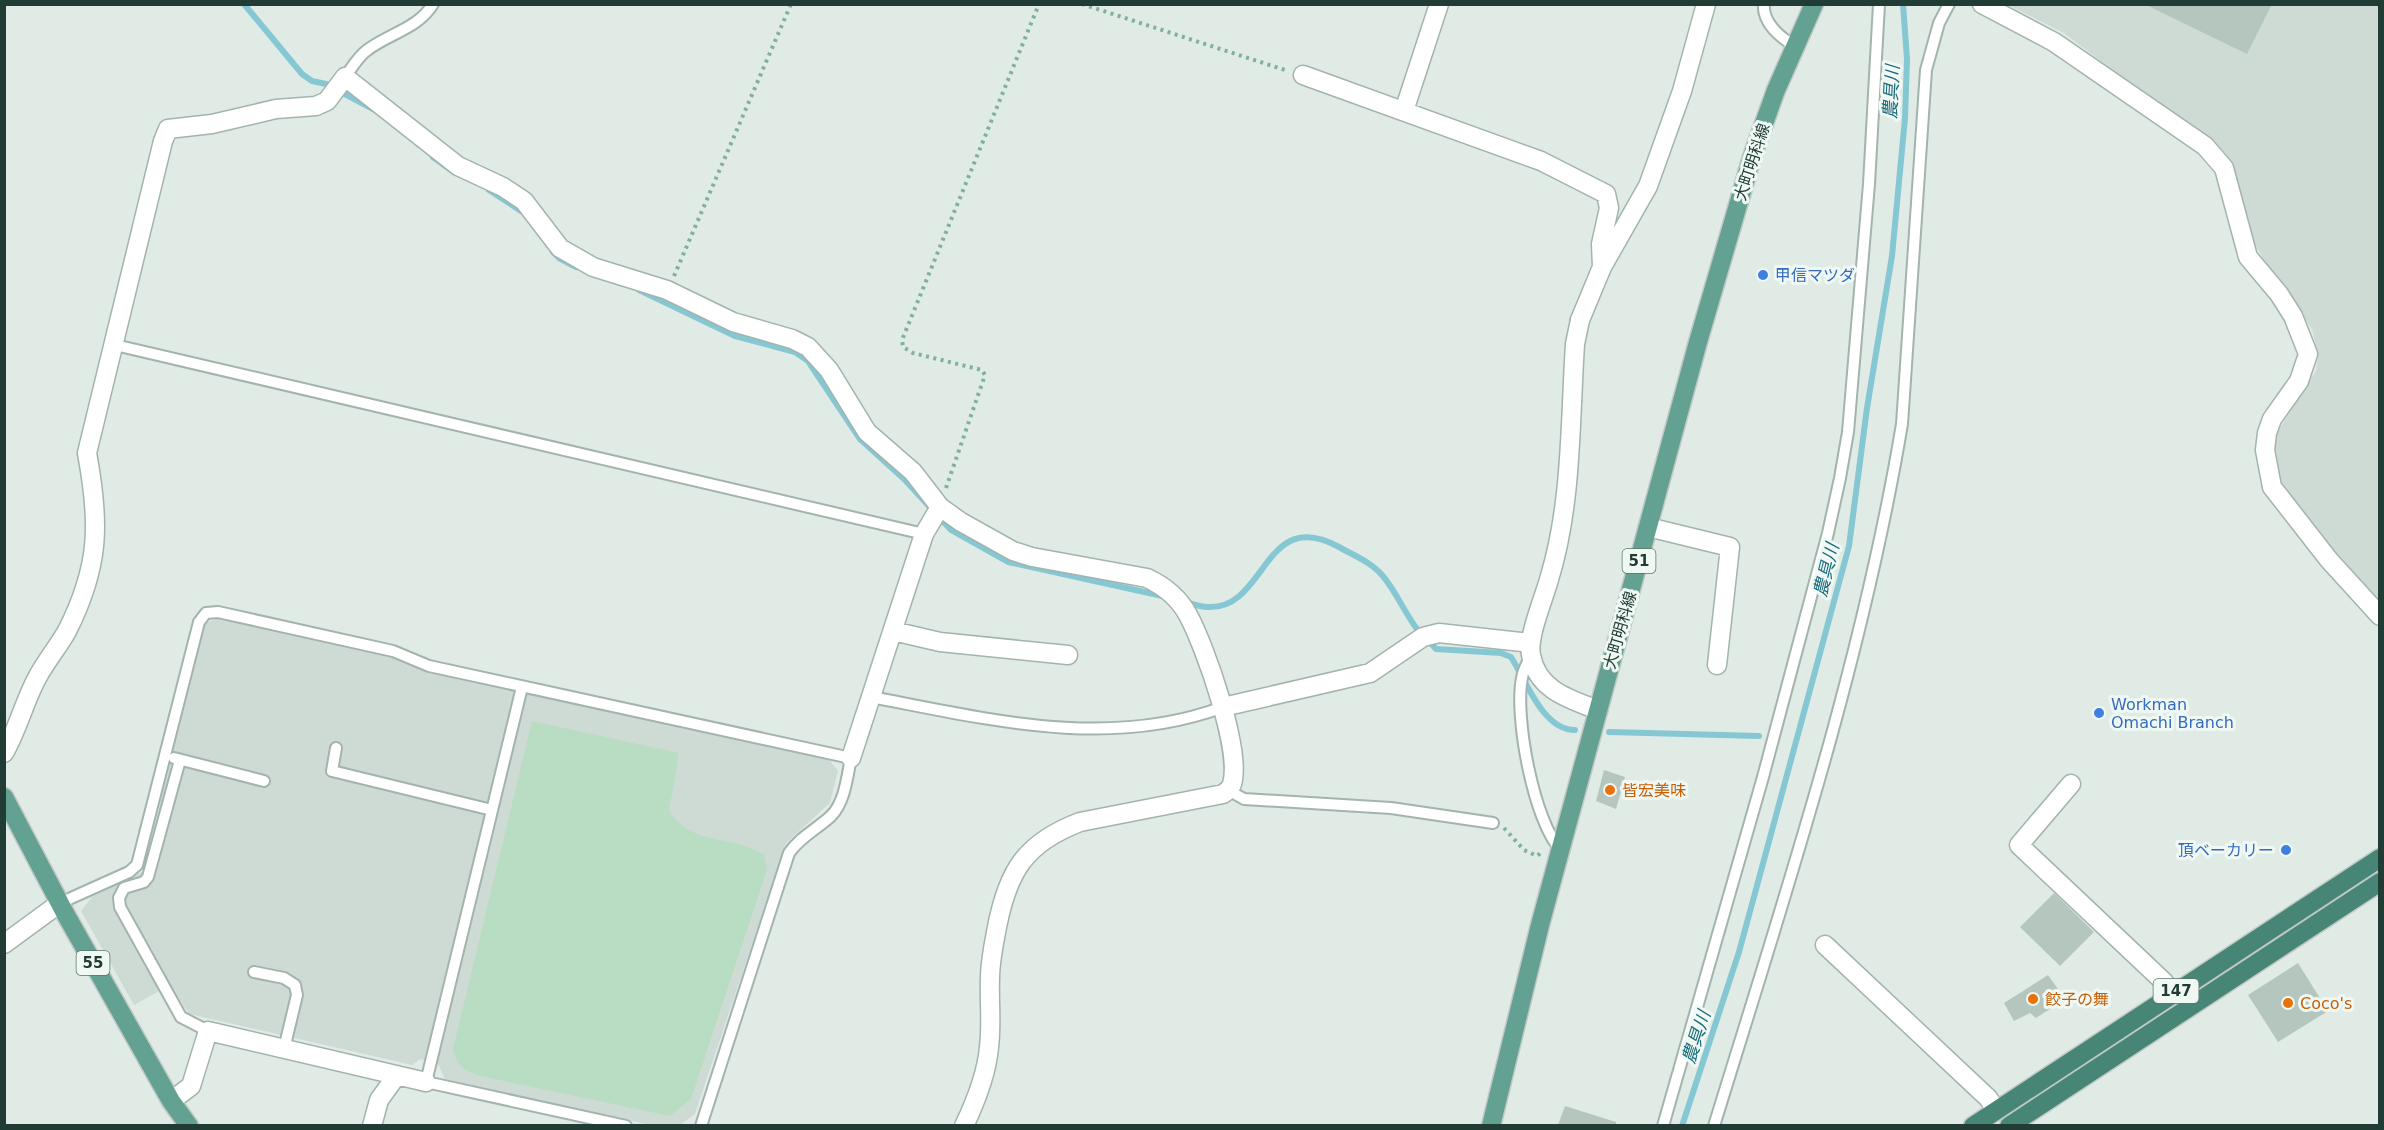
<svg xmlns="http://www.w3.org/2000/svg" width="2384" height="1130" viewBox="0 0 2384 1130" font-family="'DejaVu Sans','Noto Sans JP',sans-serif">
<rect width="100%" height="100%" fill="#e0ebe6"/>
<path fill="#cedbd5" d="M2008,5H2379V603L2293,505L2274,469L2273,439L2316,371L2318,355L2312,329L2269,269L2253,241L2228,158L2064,33Z
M217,618L386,655L429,673L829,759L838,771L830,803L786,843L695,1114L680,1125H650L445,1079L438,1064L420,1059L412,1065L189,1014L170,985L134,1005L81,911L92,897L144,871L203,625Z"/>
<path fill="#b8ddc2" d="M532,721L679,753L669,811C694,848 731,833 764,855L767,870L691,1099L670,1116L480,1076C464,1070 457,1066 453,1049Z"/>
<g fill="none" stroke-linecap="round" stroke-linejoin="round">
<path stroke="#85c7d3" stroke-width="6" d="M244,4L302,74L312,81L326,84L373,109
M433,157L451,170
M489,190L521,211
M553,252L559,258L576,267
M639,290L735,336L795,352L808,361L860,439L904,479L951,530L1008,562L1167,597
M1185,602C1192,604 1200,607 1208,607C1267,610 1263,505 1339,547C1353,555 1371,562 1382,575C1396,591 1404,612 1417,629C1422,636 1430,642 1436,649L1501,653L1511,657C1526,681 1543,730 1575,730
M1609,732L1759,736
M1682,1126L1739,952L1849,546L1867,408L1892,256L1905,118L1907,59L1903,4"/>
</g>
<path fill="#b5c6bf" d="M2144,4H2272L2247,54Z
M1604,770L1625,777L1616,809L1596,801Z
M2054,893L2094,932L2060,966L2020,927Z
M2298,963L2328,1011L2278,1042L2248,995Z
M2048,975L2065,999L2036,1018L2030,1013L2014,1021L2004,1003Z
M1565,1106L1616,1122V1125H1558Z"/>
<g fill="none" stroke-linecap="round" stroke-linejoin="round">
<defs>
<path id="service" d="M1764,4C1762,23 1781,38 1795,46
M345,77C351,69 358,57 366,51C387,34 418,29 433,4
M115,345L924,534
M1531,656C1527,663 1523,670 1522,678C1514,716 1534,823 1561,850
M522,687L426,1082L626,1126
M871,697C987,719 1108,750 1223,707
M336,748L332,771L492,810
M174,758L264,781
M180,760L148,877L144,882L124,888L119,898L120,907L181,1017L208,1031
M1228,790L1244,799L1391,808L1493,823
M60,903L129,872L137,865L199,622L206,613L218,612L393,651L429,666L851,758C847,777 845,802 831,816C817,829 800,837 789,853L701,1126
M254,972L284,978L295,985L297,995L284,1049
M1663,1126L1763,777L1828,533L1840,478L1848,432L1869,184L1879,4
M1714,1126C1785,895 1862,663 1902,424L1926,70L1939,23L1949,4"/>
<path id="minor" d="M1982,4L2054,42L2205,146L2224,168L2248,257L2279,294L2293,316L2308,354L2299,381L2272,419L2267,433L2265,450L2272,487L2329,560L2380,616
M1303,75L1541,161L1606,194L1609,208L1601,244L1602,267
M1404,111L1439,4
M1580,320L1602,267L1648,186L1682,91L1706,4
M1648,527L1730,547L1717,665
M893,631L940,642L1068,655
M1223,707L1370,673L1423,637L1439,633L1530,643
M4,753C18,729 24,702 37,678C46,661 58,647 67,631C100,566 100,523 87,453L163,141L168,129L212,124L276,109L316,106L327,101L345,77L458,166L503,187L524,201L560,248L574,256L593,267L667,290L733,322L792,339L808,347L829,370L867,432L913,472L940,507L961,522L1013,551L1032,557L1147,578C1164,586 1179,598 1188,615C1205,646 1242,751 1232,784C1231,788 1226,792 1223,794L1080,822C1025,843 1008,871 997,927C994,944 990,961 990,978C989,1000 992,1024 989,1047C987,1072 975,1103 964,1126
M851,758L924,534L940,507
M2071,784L2019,845L2164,982L2172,994
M4,944L60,903
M1825,945L1988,1098L1996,1110
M171,1101L191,1086L208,1031L426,1082
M372,1126L379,1100L397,1075"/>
<path id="tertiary" d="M1580,320L1575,344C1570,421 1572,503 1550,576C1545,596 1527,636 1531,655C1537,690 1569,699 1598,710"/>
<path id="primary" d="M4,797L66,915L171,1101L189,1126
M1491,1126L1540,925L1698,342L1752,157L1776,90L1814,4"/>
<path id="trunk" d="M1973,1126L2380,858
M2009,1126L2380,882"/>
</defs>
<use href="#service" stroke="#a3b3ad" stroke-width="14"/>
<use href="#minor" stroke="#a3b3ad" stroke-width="21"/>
<use href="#tertiary" stroke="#a3b3ad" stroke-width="21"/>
<use href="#primary" stroke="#c1c8c6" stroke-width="21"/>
<use href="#trunk" stroke="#c1c8c6" stroke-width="21"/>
<path stroke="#7fb0a0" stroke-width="4" stroke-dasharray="3 4.5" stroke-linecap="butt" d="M1082,4L1288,71
M674,276L791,4
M946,488L985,375L982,370L913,353L903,347L902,340L1039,4
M1504,828L1524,850L1537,856L1542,852"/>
<use href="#service" stroke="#fff" stroke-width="10"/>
<use href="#minor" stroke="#fff" stroke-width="18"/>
<use href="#tertiary" stroke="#fff" stroke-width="18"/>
<use href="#primary" stroke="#63a292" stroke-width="18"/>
<use href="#trunk" stroke="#478677" stroke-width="18"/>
</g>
<g fill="#3f7fe0" stroke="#f0f8f4" stroke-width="2">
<circle cx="1763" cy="275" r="6"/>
<circle cx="2099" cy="713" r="6"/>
<circle cx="2286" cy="850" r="6"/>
</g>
<g fill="#e8710a" stroke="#f0f8f4" stroke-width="2">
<circle cx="1610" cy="790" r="6"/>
<circle cx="2033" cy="999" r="6"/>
<circle cx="2288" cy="1003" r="6"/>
</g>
<g text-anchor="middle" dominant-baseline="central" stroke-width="6" stroke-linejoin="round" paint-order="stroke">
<g fill="#f0f8f4" stroke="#5e746e" stroke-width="1.5">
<rect x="1622.5" y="549" width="33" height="24" rx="4.5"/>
<rect x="76.5" y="951" width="33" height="24" rx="4.5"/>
<rect x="2153.5" y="979" width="45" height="24" rx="4.5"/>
</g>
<g font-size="15" font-weight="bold" fill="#203c34">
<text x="1639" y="561">51</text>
<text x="93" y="963">55</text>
<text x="2176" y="991">147</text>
</g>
<g font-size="16" fill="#203c34" stroke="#f0f8f4">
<text transform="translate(1752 162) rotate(-72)">大町明科線</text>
<text transform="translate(1620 630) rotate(-74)">大町明科線</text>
</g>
<g font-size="16" fill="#366cbe" stroke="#f0f8f4" text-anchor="start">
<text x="1775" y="275">甲信マツダ</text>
<text x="2111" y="704">Workman<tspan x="2111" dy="18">Omachi Branch</tspan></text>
<text x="2274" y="850" text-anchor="end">頂ベーカリー</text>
</g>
<g font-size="16" fill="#c56008" stroke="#f0f8f4" text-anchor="start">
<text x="1622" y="790">皆宏美味</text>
<text x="2045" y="999">餃子の舞</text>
<text x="2300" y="1003">Coco's</text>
</g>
<g font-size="18" font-style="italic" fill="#196a7a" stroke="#f0f8f4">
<text transform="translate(1891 92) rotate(-87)">農具川</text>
<text transform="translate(1826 570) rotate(-76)">農具川</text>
<text transform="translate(1696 1037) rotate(-72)">農具川</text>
</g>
</g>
<rect width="2384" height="1130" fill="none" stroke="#203c34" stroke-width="12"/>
</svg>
